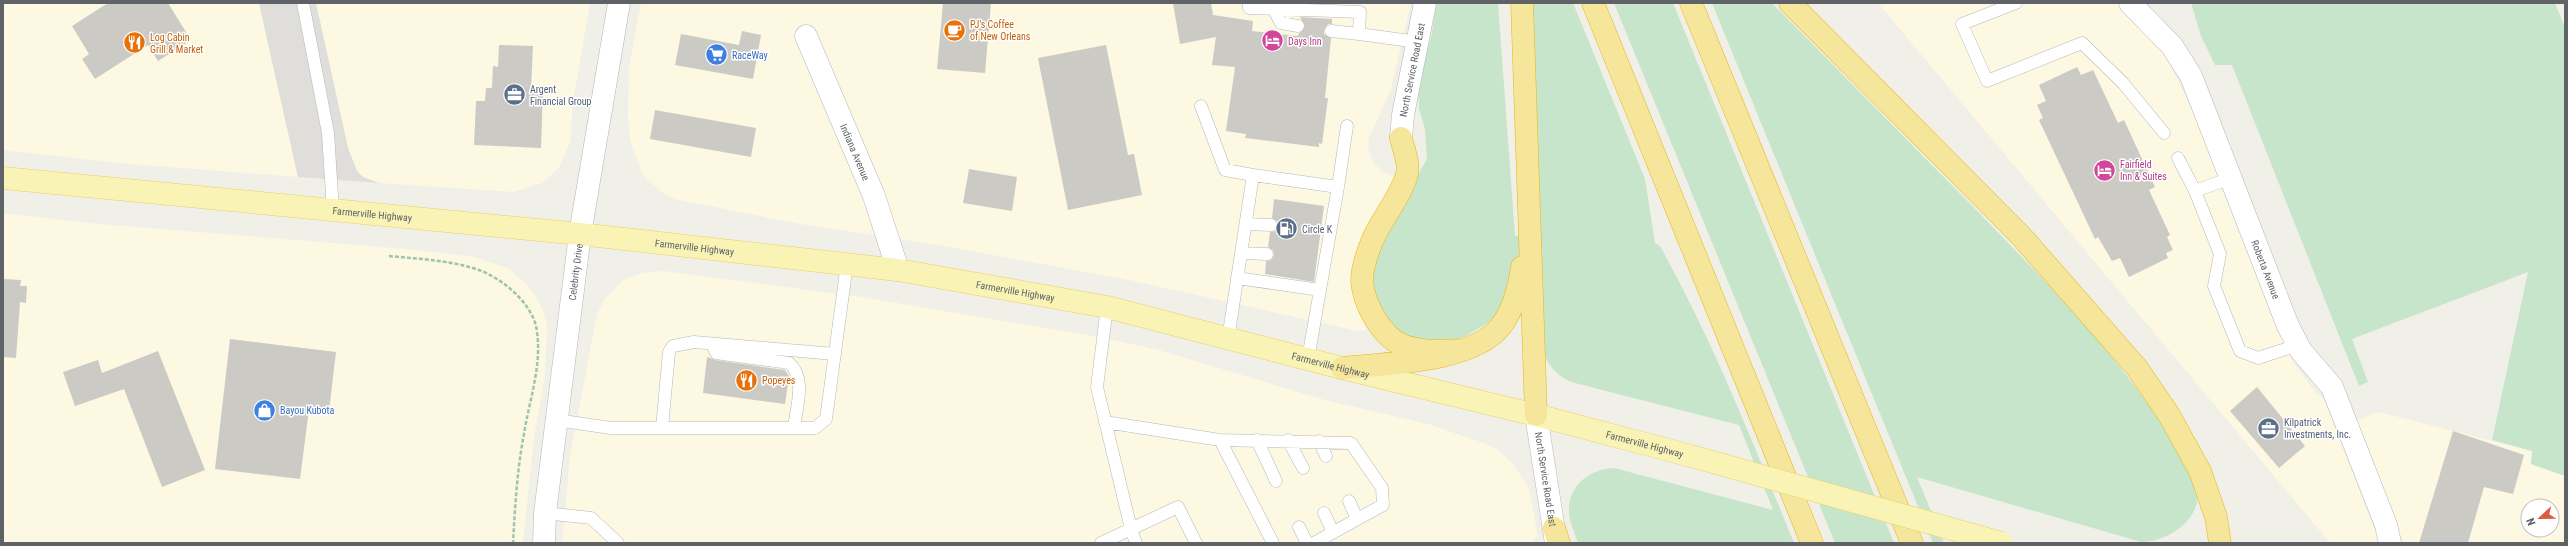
<svg xmlns="http://www.w3.org/2000/svg" width="2568" height="546" viewBox="0 0 2568 546" font-family="'Roboto Condensed',sans-serif">
<rect width="100%" height="100%" fill="#f0efe8"/>
<path fill="#fcf8e2" fill-rule="evenodd" d="M3,3H259L298,177L129,164L3,150Z
M316,3H590L573,102L570,143L558,169L540,184L513,192L379,183L363,177L357,171L348,148Z
M641,3H1411L1390,92L1369,138L1368,147L1372,161L1383,172L1395,176L1396,179L1374,216L1366,330L1358,331L1129,280L938,245L800,224L674,199L661,192L643,175L630,140L628,116L629,66Z
M1878,3H2118L2129,12L2166,55L2194,114L2278,329L2294,363L2315,392L2324,399L2380,543H2330Z
M3,213L89,223L407,249L474,257L508,268L527,285L535,295L544,313L547,326L545,376L534,437L523,543H3Z
M664,271L862,297L1104,338L1159,350L1325,400L1428,424L1484,443L1498,450L1512,463L1529,488L1538,537L1534,538L1535,543H562L570,456L597,314L604,300L623,280L642,273Z
M2379,412L2532,451L2531,464L2565,476V543H2403L2397,522L2357,420ZM2528,506H2552V530H2528Z"/>
<path fill="#dfdeda" d="M259,3H316L348,148L357,171L363,177L379,183L298,177Z"/>
<path fill="#c7e5ca" d="M1436,3H1498L1515,236H1521L1518,260L1505,303L1491,321L1466,336L1450,342L1411,341L1380,317L1370,271L1374,252L1427,159L1425,129L1419,109L1418,86L1432,33Z
M1528,3H1573L1645,179L1655,243L1660,246C1713,341 1753,443 1794,543H1578C1575,534 1570,523 1569,513C1567,486 1590,469 1614,468L1773,510L1739,425L1571,382C1558,376 1549,367 1544,354Z
M1614,3H1673L1894,543H1835Z
M1712,3H1772C1842,74 1912,145 1982,216C2045,281 2110,346 2160,422C2172,440 2193,470 2197,490C2202,520 2167,542 2141,542L1917,477L1944,543H1933Z
M2191,3H2555L2565,28V476L2531,464L2532,451L2492,440L2528,272L2352,339L2368,382L2359,386L2232,65H2215L2201,36Z"/>
<path fill="#cccac5" d="M108,3H168L191,40L158,61L148,45L95,79L82,59L89,54L72,26Z
M943,3H991L985,73L937,69Z
M1173,3H1211L1213,15L1253,21L1252,31L1297,36L1305,27L1300,17L1332,19V24H1328L1324,30V34L1331,38L1325,98H1328L1322,144L1319,143V147L1245,138L1246,134L1226,131L1235,67L1212,65L1216,37L1180,44Z
M742,31L761,35L753,79L675,65L681,34L739,45Z
M499,45L533,46L531,88L543,89L541,148L474,145L476,101H485L486,88H492L493,66L498,67Z
M1106,45L1128,155L1134,154L1142,195L1068,210L1038,58Z
M2077,67L2081,75L2093,70L2118,123L2124,120L2155,187L2149,190L2170,235L2167,237L2173,250L2166,253L2168,258L2129,277L2120,258L2112,261L2098,237L2095,239L2039,120L2043,118L2037,105L2046,101L2039,85Z
M655,110L756,128L751,157L650,139Z
M969,169L1017,177L1012,211L963,203Z
M1274,199L1324,206L1314,282L1265,274L1266,261L1271,260L1274,255L1273,250L1268,247L1270,232L1275,231L1278,226L1277,221L1272,218Z
M3,279L21,280L20,286H27L26,303L20,302L16,358L3,357Z
M230,339L336,352L329,411L309,409L300,479L215,469Z
M158,351L205,470L162,487L124,389L75,406L63,372L98,360L102,373Z
M707,357L715,360L785,370L789,376L785,404L703,393Z
M2257,387L2305,446L2279,468L2230,411Z
M2453,431L2524,455L2513,494L2484,487L2468,543H2419Z"/>
<g fill="none" stroke-linecap="round" stroke-linejoin="round">
<defs>
<path id="service" d="M303,3L328,133L333,211
M1249,3V8L1360,12L1359,34L1418,42
M2016,3L1962,24L1987,81L2082,43L2123,83L2164,133
M1273,8L1281,23L1298,26
M1331,31L1359,34
M1201,106L1225,170L1253,175
M2178,158L2195,191L2220,254L2214,286L2240,351L2258,358L2298,345
M1338,187L1347,126
M2195,191L2231,178
M1246,224L1271,225
M1241,253L1267,254
M1237,278L1320,290
M1228,339L1253,175L1338,187L1308,359
M712,344L716,353L789,363C807,378 796,408 794,428
M556,420L611,428H815L826,419L847,264
M1105,422L1220,440L1351,443L1382,488L1383,505L1314,543
M662,428L669,352L673,346L694,342L835,354
M1220,440L1273,543
M1257,440L1276,481
M1288,440L1303,468
M1319,441L1326,456
M1349,501L1357,519
M545,513L591,518L618,543
M1324,513L1333,532
M1299,527L1307,543
M1101,543L1131,529L1097,387L1107,307
M1136,543L1131,529L1178,507L1196,543"/>
<g id="minor">
<path id="s1" d="M2130,3L2172,46L2191,76L2288,326L2301,351L2332,387L2386,525L2390,543"/>
<path id="s2" d="M806,36L874,196L898,270"/>
</g>
<g id="tertiary">
<path id="s3" d="M1401,138L1403,115L1425,3"/>
<path id="s4" d="M544,543L545,513L580,234L619,3"/>
</g>
<g id="secondary">
<path id="s5" d="M1536,415L1556,543"/>
</g>
<g id="primary">
<path id="s6" d="M3,178L580,234L898,270L1107,307L1342,368L1536,415L1691,456"/>
</g>
<path id="motorway" d="M1522,3L1536,415
M1593,3L1812,543
M1691,3L1912,543
M1790,3L2021,236L2137,368L2169,415L2200,471L2216,517L2220,543
M1401,138C1403,147 1410,165 1407,174C1402,194 1382,219 1373,239C1368,251 1362,266 1362,280C1363,303 1381,336 1402,345C1422,353 1442,351 1462,350
M1342,368C1385,363 1472,363 1501,326C1514,309 1519,288 1522,267
M1554,528L1559,543"/>
</defs>
<use href="#service" stroke="#b5b7bb" stroke-width="13"/>
<use href="#minor" stroke="#b5b7bb" stroke-width="23"/>
<use href="#tertiary" stroke="#b5b7bb" stroke-width="23"/>
<use href="#secondary" stroke="#b6b9be" stroke-width="23"/>
<use href="#primary" stroke="#e7cf6b" stroke-width="23"/>
<use href="#motorway" stroke="#e6b613" stroke-width="23"/>
<path stroke="#9fc3ad" stroke-width="2.5" stroke-dasharray="4 2" stroke-linecap="butt" d="M389,256C419,259 450,260 479,270C503,279 534,304 537,332C542,366 529,401 524,434C517,470 515,507 513,543"/>
<use href="#service" stroke="#fff" stroke-width="12"/>
<use href="#minor" stroke="#fff" stroke-width="22"/>
<use href="#tertiary" stroke="#fff" stroke-width="22"/>
<use href="#secondary" stroke="#fff" stroke-width="22"/>
<use href="#primary" stroke="#f9f4b5" stroke-width="22"/>
<use href="#motorway" stroke="#f5e69b" stroke-width="22"/>
<defs>
<path id="primary-bridge" d="M1691,456L2002,543"/>
</defs>
<use href="#primary-bridge" stroke="#e7cf6b" stroke-width="23" stroke-linecap="butt"/>
<use href="#primary-bridge" stroke="#f9f4b5" stroke-width="22"/>
</g>
<defs>
<symbol id="cafe-disc" viewBox="-11 -11 22 22"><circle r="9.5" fill="#e8710a" stroke="#fff"/><path d="M-5.5-4.5H6V0H3Q3 3.5 0 3.5H-2.5Q-5.5 3.5-5.5 0ZM3-3.2v2h1.7v-2ZM-6 4.5H4V6H-6Z" fill="#fff"/></symbol>
<symbol id="hotel-disc" viewBox="-11 -11 22 22"><circle r="9.5" fill="#d1479c" stroke="#fff"/><path d="M-6-4.5h1.5V1H6V5H4.5V3h-9V5H-6ZM-4 0a1.8 1.8 0 1 1 3.6 0ZM.5 0V-2.5h3Q6-2.5 6 0Z" fill="#fff"/></symbol>
<symbol id="restaurant-disc" viewBox="-11 -11 22 22"><circle r="9.5" fill="#e8710a" stroke="#fff"/><path d="M-5-6h1v4h1v-4h1v4h1v-4h1v5L-1.5 .5V6h-2V.5L-5-1ZM5-6V6H3V1.5H1.5Q1.5-4 5-6Z" fill="#fff"/></symbol>
<symbol id="supermarket-disc" viewBox="-11 -11 22 22"><circle r="9.5" fill="#3f7fe0" stroke="#fff"/><path d="M-6-5.5h2.5l.6 2H6L4.5 2H-2.5L-4.4-4H-6ZM-1.5 3.2a1.3 1.3 0 1 0 .1 0ZM3 3.2a1.3 1.3 0 1 0 .1 0Z" fill="#fff"/></symbol>
<symbol id="office-disc" viewBox="-11 -11 22 22"><circle r="9.5" fill="#5c6f8a" stroke="#fff"/><path d="M-6-3h4V-5.5h4V-3h4V5H-6ZM-1-4.5V-3h2v-1.5ZM-6 0V1H6V0Z" fill="#fff"/></symbol>
<symbol id="fuel-disc" viewBox="-11 -11 22 22"><circle r="9.5" fill="#5c6f8a" stroke="#fff"/><path d="M-5.5-6h7V0h2V4h1.3V-2.5L3-4.5l.8-.8L6-3V5H2.5V1h-1V6h-7ZM-4.2-4.7v3.2H.2V-4.7Z" fill="#fff"/></symbol>
<symbol id="shop-disc" viewBox="-11 -11 22 22"><circle r="9.5" fill="#3f7fe0" stroke="#fff"/><path d="M-5-2.5h2.3a2.7 3.5 0 0 1 5.4 0H5L5.5 6h-11ZM-1.5-2.5h3a1.5 2.3 0 0 0-3 0Z" fill="#fff"/></symbol>
</defs>
<g fill-rule="evenodd">
<use href="#cafe-disc" x="942" y="18" width="25" height="25"/>
<use href="#hotel-disc" x="1260" y="28" width="25" height="25"/>
<use href="#restaurant-disc" x="122" y="30" width="25" height="25"/>
<use href="#supermarket-disc" x="704" y="42" width="25" height="25"/>
<use href="#office-disc" x="502" y="82" width="25" height="25"/>
<use href="#hotel-disc" x="2092" y="158" width="25" height="25"/>
<use href="#fuel-disc" x="1274" y="216" width="25" height="25"/>
<use href="#restaurant-disc" x="734" y="368" width="25" height="25"/>
<use href="#shop-disc" x="252" y="398" width="25" height="25"/>
<use href="#office-disc" x="2256" y="416" width="25" height="25"/>
</g>
<g text-anchor="middle" dominant-baseline="central" stroke-width="3" stroke-linejoin="round" paint-order="stroke">
<g font-size="10" fill="#c56008" stroke="#fff" text-anchor="start">
<text x="970" y="24">PJ's Coffee<tspan x="970" dy="12">of New Orleans</tspan></text>
<text x="150" y="37">Log Cabin<tspan x="150" dy="12">Grill &amp; Market</tspan></text>
<text x="762" y="380">Popeyes</text>
</g>
<g font-size="10" fill="#b23c85" stroke="#fff" text-anchor="start">
<text x="1288" y="41">Days Inn</text>
<text x="2120" y="164">Fairfield<tspan x="2120" dy="12">Inn &amp; Suites</tspan></text>
</g>
<g font-size="10" fill="#366cbe" stroke="#fff" text-anchor="start">
<text x="732" y="55">RaceWay</text>
<text x="280" y="410">Bayou Kubota</text>
</g>
<g font-size="10" fill="#5f6267" stroke="#fff">
<text stroke="none"><textPath href="#s3" startOffset="69">North Service Road East</textPath></text>
<text stroke="none"><textPath href="#s2" startOffset="126">Indiana Avenue</textPath></text>
<text stroke="none"><textPath href="#s6" startOffset="371">Farmerville Highway</textPath></text>
<text stroke="none"><textPath href="#s6" startOffset="695">Farmerville Highway</textPath></text>
<text stroke="none"><textPath href="#s1" startOffset="303">Roberta Avenue</textPath></text>
<text stroke="none"><textPath href="#s4" startOffset="273">Celebrity Drive</textPath></text>
<text stroke="none"><textPath href="#s6" startOffset="1019">Farmerville Highway</textPath></text>
<text stroke="none"><textPath href="#s6" startOffset="1343">Farmerville Highway</textPath></text>
<text stroke="none"><textPath href="#s6" startOffset="1667">Farmerville Highway</textPath></text>
<text stroke="none"><textPath href="#s5" startOffset="65">North Service Road East</textPath></text>
</g>
<g font-size="10" fill="#4e5e75" stroke="#fff" text-anchor="start">
<text x="530" y="89">Argent<tspan x="530" dy="12">Financial Group</tspan></text>
<text x="1302" y="229">Circle K</text>
<text x="2284" y="422">Kilpatrick<tspan x="2284" dy="12">Investments, Inc.</tspan></text>
</g>
</g>
<rect width="2568" height="546" fill="none" stroke="#5f6267" stroke-width="8"/>
<g transform="translate(2540 518) rotate(248)"><circle r="19" fill="#ffffff" stroke="#bfc0c2"/>
<path d="M0-3L7 15L0 10L-7 15Z" fill="#dc5c42"/>
<text y="-6" font-size="11" font-weight="bold" text-anchor="middle" fill="#5f6267">N</text>
</g>
</svg>
